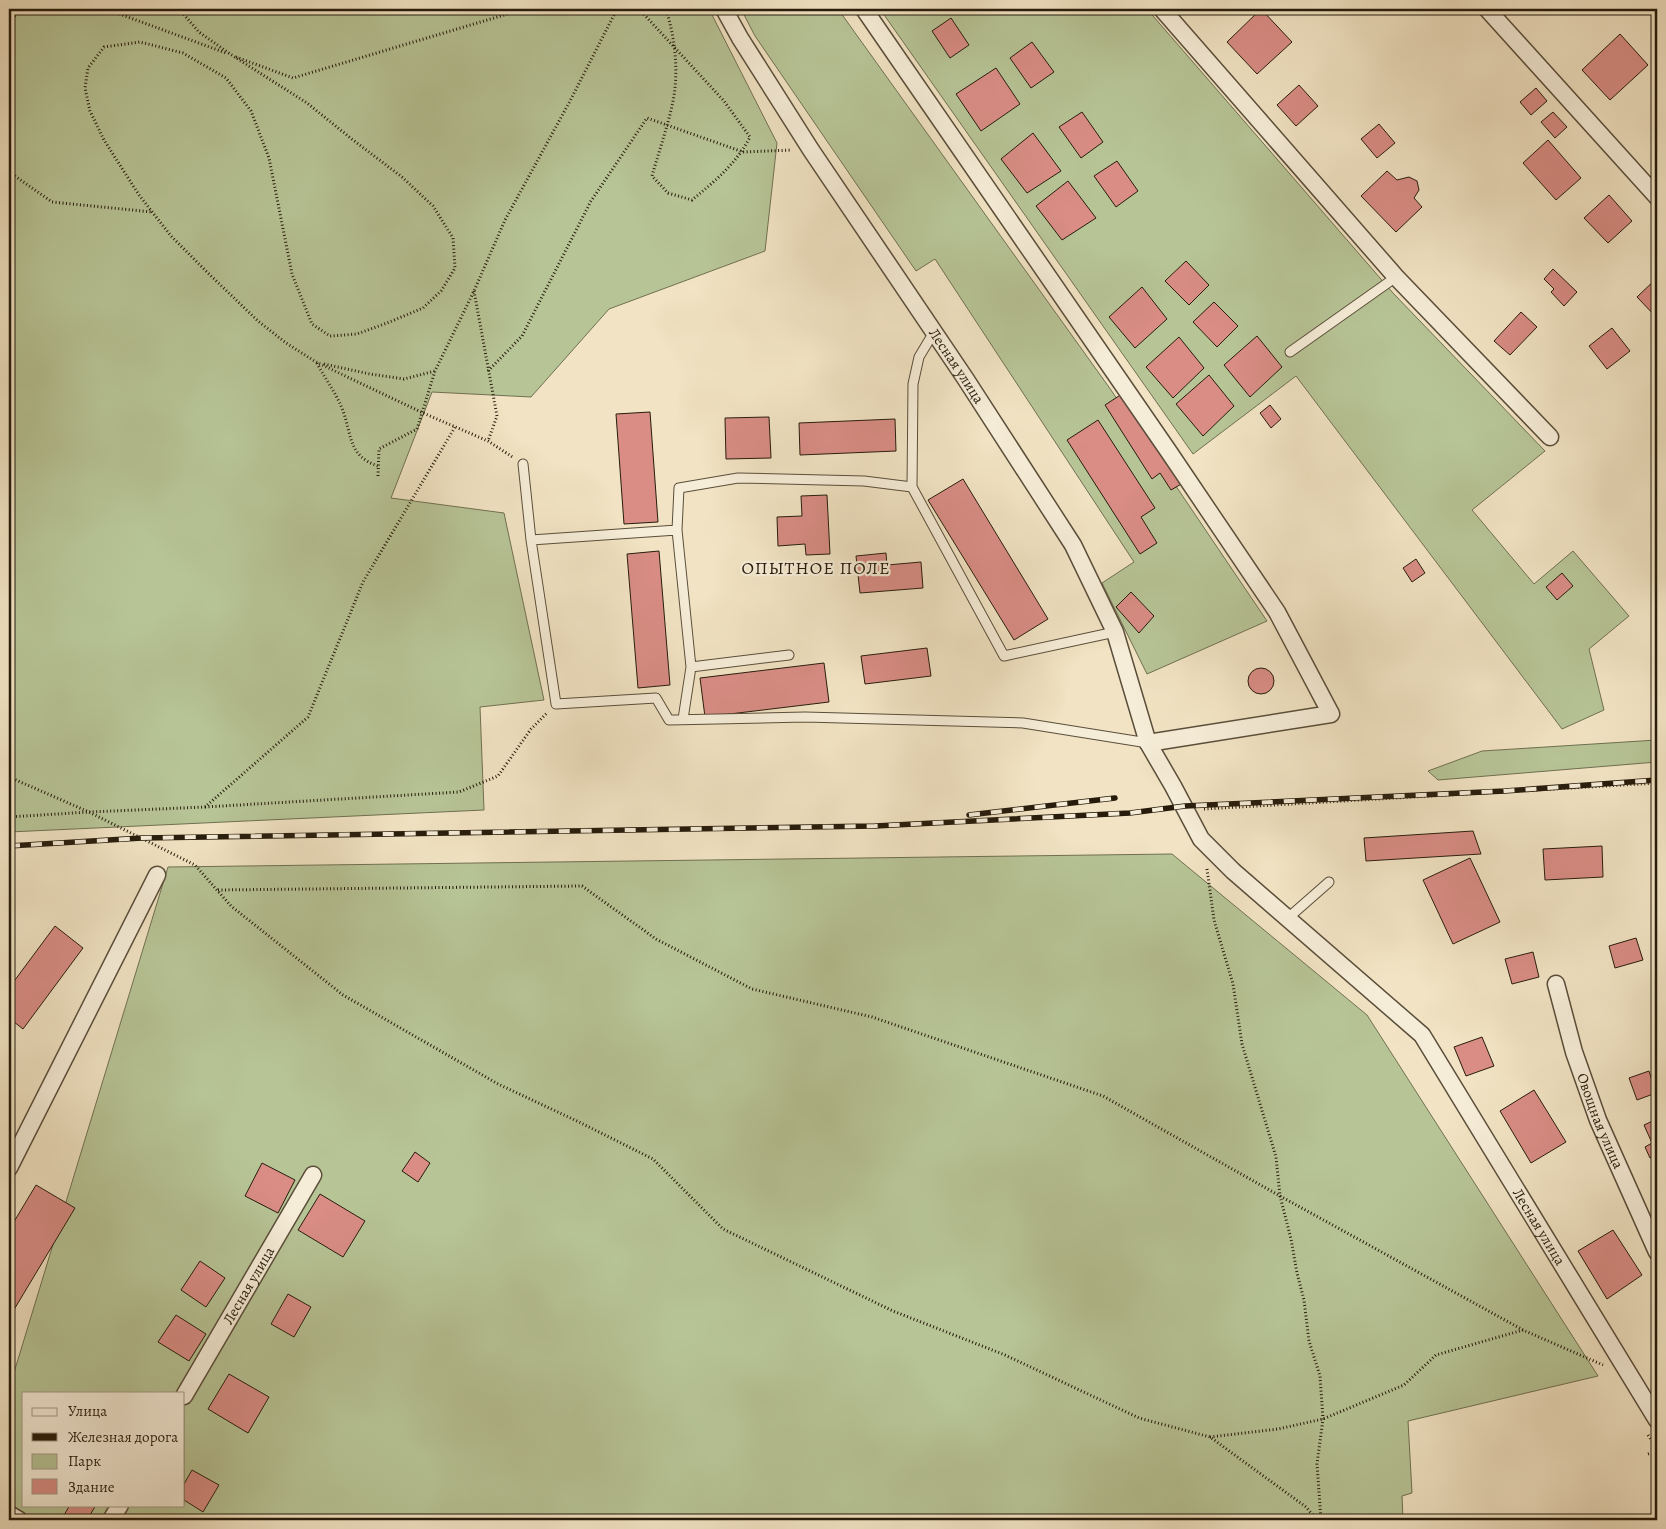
<svg xmlns="http://www.w3.org/2000/svg" width="1666" height="1529" viewBox="0 0 1666 1529" font-family="Alegreya,serif">
<rect width="100%" height="100%" fill="#f1e3c3"/>
<filter id="stains"><feTurbulence type="fractalNoise" baseFrequency=".004" numOctaves="4"/><feColorMatrix values="0 0 0 0 .2 0 0 0 0 .09 0 0 0 0 .02 0 0 0 .5 -.17"/></filter>
<radialGradient id="worn" r=".72"><stop offset=".6" stop-color="#630" stop-opacity="0"/><stop offset="1" stop-color="#630" stop-opacity=".3"/></radialGradient>
<path fill="#b7c496" stroke="#6f7051" fill-rule="evenodd" d="M9,9H709L777,143L765,251L609,309L531,397L432,392L391,498L504,513L544,700L480,707L484,810L9,832Z
M741,9H838L1111,390L1267,621L1147,674L1102,583L1134,562L935,259L916,271L755,36Z
M880,9H1147L1393,293L1545,451L1472,510L1534,584L1573,551L1629,616L1589,649L1604,710L1562,729L1296,376L1193,454Z
M1657,740V762L1438,780L1428,771L1482,751Z
M1172,854L1367,1015L1598,1376L1408,1421L1412,1493L1402,1496L1403,1520H9V1389L168,867ZM24,1393H184V1505H24Z"/>
<path fill="#d98d85" stroke="#271c0c" d="M1261,9L1292,42L1257,74L1227,42Z
M951,18L969,45L950,58L932,31Z
M1620,34L1648,65L1610,100L1582,70Z
M1032,42L1054,72L1031,88L1010,58Z
M996,68L1020,104L981,131L956,94Z
M1299,85L1318,106L1296,126L1277,105Z
M1536,88L1547,101L1531,115L1520,102Z
M1082,112L1103,142L1081,158L1059,127Z
M1553,112L1567,127L1555,138L1541,122Z
M1379,124L1395,143L1377,158L1361,139Z
M1033,133L1061,171L1027,193L1001,159Z
M1548,140L1581,178L1556,200L1523,163Z
M1117,161L1138,191L1116,207L1094,176Z
M1387,171L1397,180L1409,177L1417,181L1419,190L1414,198L1422,207L1396,232L1361,196Z
M1068,181L1096,218L1062,240L1036,206Z
M1609,195L1632,221L1608,243L1584,218Z
M1186,261L1209,285L1189,305L1165,281Z
M1553,269L1577,292L1564,306L1551,292L1554,289L1544,279Z
M1657,278V318L1637,297Z
M1142,287L1167,319L1135,348L1109,317Z
M1214,302L1238,326L1217,347L1193,322Z
M1521,312L1537,327L1510,355L1494,341Z
M1612,328L1630,351L1607,369L1589,346Z
M1257,336L1282,367L1250,397L1224,365Z
M1179,337L1204,368L1173,398L1146,367Z
M1209,375L1234,406L1203,436L1176,404Z
M1125,392L1183,483L1171,490L1160,473L1152,479L1105,405Z
M1270,405L1281,419L1271,428L1260,413Z
M650,412L658,522L624,524L616,414Z
M769,417L771,458L726,459L725,418Z
M895,419L896,451L800,455L799,423Z
M1098,420L1155,508L1141,517L1157,543L1140,554L1067,440Z
M963,479L1048,619L1014,640L928,500Z
M827,495L830,554L806,555L805,544L778,546L777,517L802,516L801,496Z
M659,551L670,685L638,688L627,554Z
M886,553L887,565L921,562L923,588L860,593L856,556Z
M1416,559L1425,573L1412,582L1403,568Z
M1562,573L1573,586L1557,600L1546,587Z
M1131,592L1154,616L1139,633L1116,607Z
M927,648L931,676L865,684L861,656Z
M824,663L829,702L705,717L700,678Z
M1248 681a13 13 0 1 1 26 0a13 13 0 1 1-26 0Z
M1473,831L1481,854L1366,861L1364,838Z
M1602,846L1603,877L1545,880L1543,849Z
M1470,858L1500,922L1453,944L1423,880Z
M55,926L83,948L23,1029L9,1018V988Z
M1636,938L1643,960L1615,968L1609,946Z
M1533,952L1539,977L1512,984L1505,959Z
M1482,1037L1494,1066L1466,1076L1454,1047Z
M1649,1071L1656,1093L1637,1100L1629,1078Z
M1534,1090L1566,1142L1531,1163L1500,1111Z
M1657,1119V1155L1650,1158L1645,1147L1652,1143L1644,1125Z
M415,1152L430,1163L418,1182L402,1171Z
M262,1163L295,1180L278,1213L245,1196Z
M36,1185L75,1208L9,1318V1230Z
M320,1194L365,1221L343,1257L298,1230Z
M1613,1230L1642,1275L1607,1299L1578,1251Z
M200,1261L225,1278L206,1307L181,1290Z
M288,1294L311,1307L294,1337L271,1324Z
M176,1315L206,1334L189,1361L158,1342Z
M229,1374L269,1397L248,1433L208,1409Z
M192,1470L219,1485L203,1512L184,1500V1484Z
M70,1505H96L87,1520H61Z"/>
<g fill="none" stroke-linecap="round" stroke-linejoin="round">
<defs>
<path id="service" d="M1290,352L1396,277
M523,464L531,540L556,704L656,698L669,720L805,717L1023,723L1148,743
M912,487L913,384L919,357L934,332
M677,530L691,667L683,719
M531,540L677,530L679,488L738,478L864,481L912,487L1004,656L1115,632
M691,667L789,655
M1288,918L1329,882"/>
<g id="minor">
<path id="s1" d="M724,9L740,38L811,150L965,378L1073,545L1115,632L1148,743L1173,786L1201,839L1233,871L1422,1035L1657,1420"/>
<path d="M864,9L1169,452L1277,612L1331,714L1148,743"/>
<path d="M1162,9L1396,277L1550,437"/>
<path d="M1487,9L1657,197"/>
<path id="s2" d="M1556,984L1574,1052L1598,1120L1657,1252"/>
<path d="M9,1168L157,875"/>
<path id="s3" d="M184,1396L313,1175"/>
<path d="M9,1514L19,1520"/>
<path d="M111,1520L120,1505"/>
</g>
</defs>
<use href="#service" stroke="#5a4e3a" stroke-width="11"/>
<use href="#minor" stroke="#5a4e3a" stroke-width="19"/>
<path stroke="#271c0c" stroke-width="3" stroke-dasharray="1 2.5" stroke-linecap="butt" d="M106,9L226,53
M179,9L199,32L230,54L307,103L353,140L402,177L433,206L453,238L455,268L441,291L423,308L387,323L357,334L330,336L312,324L292,274L269,158L251,111L226,78L183,53L140,42L104,47L88,68L85,88L90,111L104,140L139,195L171,236L208,273L258,321L286,343L316,362L423,413L488,441L514,458
M639,9L724,101L750,137C737,163 714,182 692,200L668,193L652,176C659,151 668,126 673,101C679,71 675,38 666,9
M9,20L24,9
M236,57L293,78L524,9
M9,172L52,202L152,212
M474,291L497,416L488,441
M317,363C325,379 337,394 343,411C352,435 348,456 378,466
M324,364L370,374L404,379L435,371
M488,371L522,336L591,201L647,118L743,152L792,150
M378,476L379,449L417,429L435,371L474,291L505,220L570,101L617,9
M9,777L89,812L205,807L308,717L363,582L455,427
M205,807L459,792L498,776L531,729L548,712
M1204,809L1657,783
M9,817L89,812L195,865L231,906L343,995L498,1084L579,1122L653,1159L723,1229L893,1311L1005,1355L1139,1418L1210,1437L1306,1507L1317,1520
M1207,869L1214,920L1233,984L1242,1044L1276,1157L1280,1196L1291,1239L1297,1273L1304,1300L1309,1341L1320,1376L1323,1419L1317,1464L1321,1520
M218,890L582,886L656,939L752,989L872,1017L1103,1096L1280,1196L1523,1330L1603,1365
M1648,1435L1657,1449
M1210,1437L1278,1429L1323,1419L1404,1385L1436,1355L1523,1330
M1648,1454L1657,1451"/>
<use href="#service" stroke="#f6edd8" stroke-width="9"/>
<use href="#minor" stroke="#f6edd8" stroke-width="16"/>
<defs>
<path id="rail" d="M969,815L1115,798
M9,846L142,838L875,826L1130,813L1185,806L1505,791L1657,780"/>
</defs>
<use href="#rail" stroke="#271c0c" stroke-width="5.5"/>
<use href="#rail" stroke="#f6edd8" stroke-width="4" stroke-dasharray="11" stroke-linecap="butt"/>
</g>
<g text-anchor="middle" dominant-baseline="central" stroke-width="4.5" stroke-linejoin="round" paint-order="stroke">
<g font-size="15" fill="#271c0c" stroke="#f6edd8">
<text stroke="none"><textPath href="#s1" startOffset="426">Лесная улица</textPath></text>
<text stroke="none"><textPath href="#s2" startOffset="144">Овощная улица</textPath></text>
<text stroke="none"><textPath href="#s1" startOffset="1482">Лесная улица</textPath></text>
<text stroke="none"><textPath href="#s3" startOffset="128">Лесная улица</textPath></text>
</g>
<g font-size="18" letter-spacing="1" fill="#271c0c" stroke="#f6edd8">
<text x="816" y="568">ОПЫТНОЕ ПОЛЕ</text>
</g>
</g>
<rect width="1666" height="1529" fill="none" stroke="#f1e3c3" stroke-width="30"/>
<rect x="10" y="10" width="1646" height="1509" fill="none" stroke="#271c0c" stroke-width="2.5"/>
<rect x="15" y="15" width="1636" height="1499" fill="none" stroke="#271c0c"/>
<rect x="22" y="1392" width="162" height="115" fill="#f6edd8" stroke="#a39986"/>
<rect x="32" y="1408" width="25" height="8" fill="#f6edd8" stroke="#a39986"/>
<text x="68" y="1416" font-size="15" fill="#271c0c">Улица</text>
<rect x="32" y="1433" width="25" height="8" fill="#271c0c" stroke="#a39986"/>
<text x="68" y="1442" font-size="15" fill="#271c0c">Железная дорога</text>
<rect x="32" y="1454" width="25" height="15" fill="#b7c496" stroke="#a39986"/>
<text x="68" y="1466" font-size="15" fill="#271c0c">Парк</text>
<rect x="32" y="1479" width="25" height="15" fill="#d98d85" stroke="#a39986"/>
<text x="68" y="1492" font-size="15" fill="#271c0c">Здание</text>
<rect width="100%" height="100%" filter="url(#stains)"/>
<rect width="100%" height="100%" fill="url(#worn)"/>
</svg>
